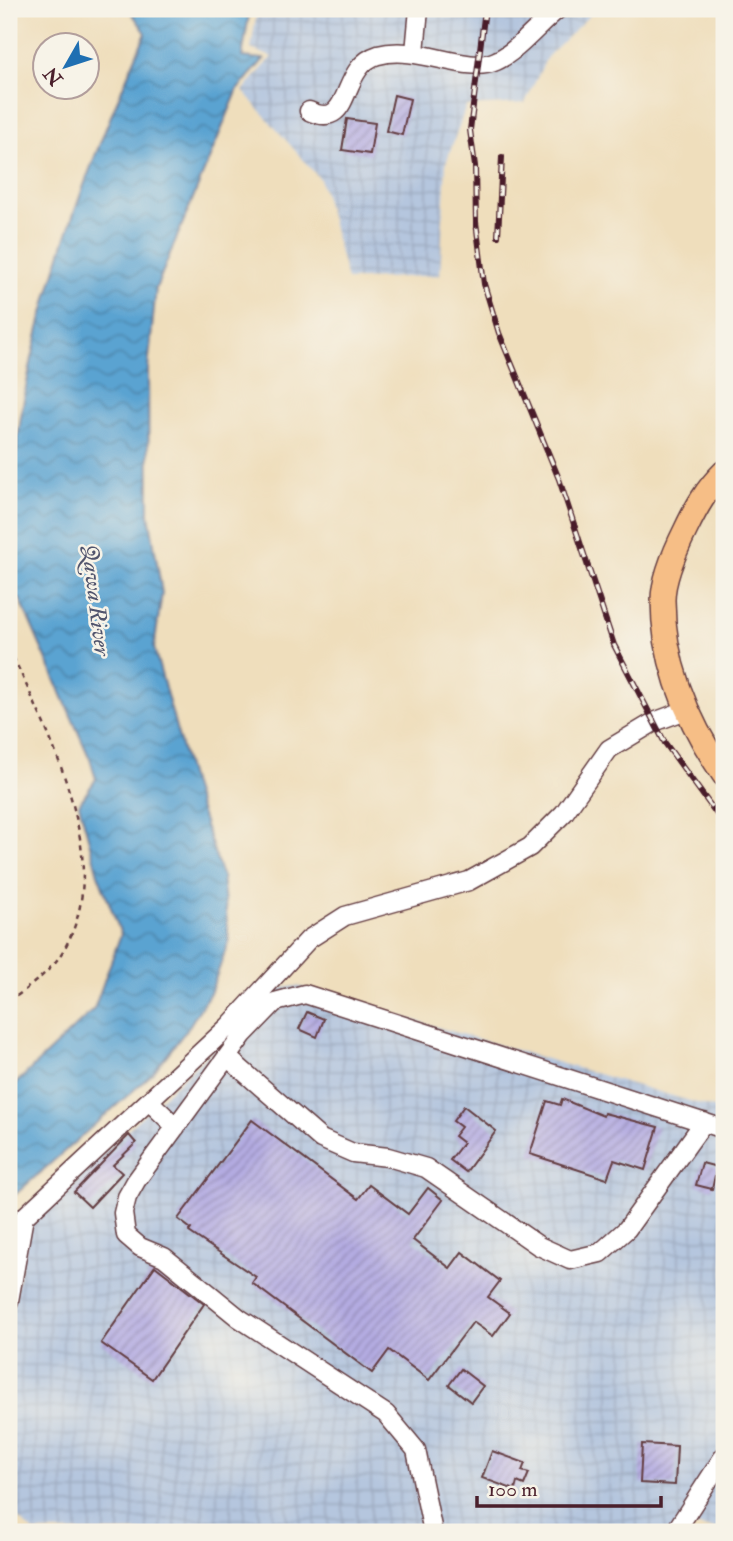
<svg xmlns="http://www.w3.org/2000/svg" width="733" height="1541" viewBox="0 0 733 1541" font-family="'IM FELL Double Pica',serif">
<defs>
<pattern id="industrial-grid" width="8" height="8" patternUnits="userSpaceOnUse" patternTransform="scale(1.75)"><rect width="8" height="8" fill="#b5c6de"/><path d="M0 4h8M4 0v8" fill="none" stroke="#9daabf"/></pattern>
<pattern id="water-waves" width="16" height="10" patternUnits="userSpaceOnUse" patternTransform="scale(1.75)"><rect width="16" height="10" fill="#5aa3d1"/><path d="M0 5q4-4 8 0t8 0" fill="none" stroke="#4c84aa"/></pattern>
<pattern id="building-hatch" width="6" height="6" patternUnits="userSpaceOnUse" patternTransform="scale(1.75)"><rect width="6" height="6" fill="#b4ace2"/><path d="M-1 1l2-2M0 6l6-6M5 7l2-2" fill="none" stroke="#948bb7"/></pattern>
</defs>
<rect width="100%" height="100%" fill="#f7f3e8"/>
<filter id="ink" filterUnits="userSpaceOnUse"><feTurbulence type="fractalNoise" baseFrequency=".0143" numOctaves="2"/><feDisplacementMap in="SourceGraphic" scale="14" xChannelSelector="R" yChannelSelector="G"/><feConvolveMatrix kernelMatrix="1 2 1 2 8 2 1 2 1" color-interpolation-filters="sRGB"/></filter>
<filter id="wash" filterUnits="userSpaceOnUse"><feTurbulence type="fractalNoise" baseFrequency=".00686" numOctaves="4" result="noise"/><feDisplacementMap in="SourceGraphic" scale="28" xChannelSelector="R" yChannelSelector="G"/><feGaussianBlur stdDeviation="1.57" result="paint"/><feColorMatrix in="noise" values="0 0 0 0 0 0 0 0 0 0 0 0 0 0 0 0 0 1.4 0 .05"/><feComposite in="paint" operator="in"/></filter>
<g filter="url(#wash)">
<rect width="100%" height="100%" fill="#efdebc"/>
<path fill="url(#industrial-grid)" d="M257,9H596L547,57L525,103L466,106L446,163L440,275L347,280L320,179L243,91L272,57L251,49Z
M297,986L724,1111V1530L692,1526L687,1532H33L9,1510V1323L31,1220L279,988Z"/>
<path fill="url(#water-waves)" stroke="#52617e" stroke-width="2" d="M129,9H250L242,57L264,59L238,89L156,288L148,369L149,514L162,593L154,648L193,789L222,876L229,941L211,991L188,1028L152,1074L9,1200V1090L94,1009L121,934L98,874L79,804L96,779L90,759L20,599L9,598V580L13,578C0,389 73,201 146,33Z"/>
<g id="blocks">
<path fill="url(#building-hatch)" d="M394,95L410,99L402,135L386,131Z
M347,119L375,123L370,154L342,150Z
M307,1012L324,1019L317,1037L299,1029Z
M562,1099L603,1116L604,1113L658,1127L645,1170L614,1160L607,1179L530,1154L547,1101L560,1105Z
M464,1106L496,1131L466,1172L450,1160L463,1143L454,1136L461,1127L453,1121Z
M252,1120L358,1199L369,1185L408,1214L428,1188L443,1200L413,1240L450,1268L462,1252L500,1281L488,1297L510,1313L493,1336L473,1322L429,1380L389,1350L372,1373L252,1283L256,1277L189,1232L191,1229L178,1219Z
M129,1135L136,1143L113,1165L122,1173L90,1207L74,1192Z
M702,1163L717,1167L712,1189L696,1185Z
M155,1266L204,1304L152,1379L101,1343Z
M461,1369L483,1386L471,1402L449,1385Z
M642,1444L677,1446L675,1485L640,1483Z
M492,1451L525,1463L522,1471L529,1473L524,1485L517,1482L515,1490L482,1478Z"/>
</g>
</g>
<g filter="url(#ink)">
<use href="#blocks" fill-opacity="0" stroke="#633c41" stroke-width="2"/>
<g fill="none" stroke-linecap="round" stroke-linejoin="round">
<defs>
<path id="minor" d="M415,52L419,9
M309,111C354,132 338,67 378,55C419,44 466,75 496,61C518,51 538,25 558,9
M227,1057L321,1139L353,1153L388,1157L426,1168L539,1246L570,1260L600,1253L627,1229L704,1122
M150,1102L176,1127
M9,1301L24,1217L228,1027L309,939L345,916L469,881L530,847L564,813L609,749L654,722L686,710
M433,1532L416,1450L386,1414L239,1318L164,1257L140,1247L126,1235L123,1213L127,1197L136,1181L243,1035L275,1002L305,994L724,1129
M675,1532L724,1456"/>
<path id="major" d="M724,472C706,490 697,506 686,529C676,549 663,578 663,600C663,664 689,724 724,775"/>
</defs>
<use href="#minor" stroke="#633c41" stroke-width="21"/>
<use href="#major" stroke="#633c41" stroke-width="26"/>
<path stroke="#633c41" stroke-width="2.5" stroke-dasharray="5 5" stroke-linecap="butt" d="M9,648C49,735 122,870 57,960C45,976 24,990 9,1002"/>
<use href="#minor" stroke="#fff" stroke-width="18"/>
<use href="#major" stroke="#f6be86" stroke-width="23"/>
<defs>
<path id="rail" d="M485,9L470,130L475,166L476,222L484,284L499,333L559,479L614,645L665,743L724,824
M498,236L502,157"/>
</defs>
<use href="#rail" stroke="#4a1f2b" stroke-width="6"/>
<use href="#rail" stroke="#f7f3e8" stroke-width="3.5" stroke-dasharray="10" stroke-linecap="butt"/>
</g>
</g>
<g text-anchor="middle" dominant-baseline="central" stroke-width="5" stroke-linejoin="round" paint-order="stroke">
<g font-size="23" font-style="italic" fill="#50546d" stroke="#f7f3e8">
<text transform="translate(96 600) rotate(83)">Qawa River</text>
</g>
</g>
<rect width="733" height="1541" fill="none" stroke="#f7f3e8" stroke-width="35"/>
<g transform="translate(66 66) rotate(231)"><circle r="33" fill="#f7f3e8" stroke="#b29e9c" stroke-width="2"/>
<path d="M0-5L12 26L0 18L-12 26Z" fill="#1f6fb2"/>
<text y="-10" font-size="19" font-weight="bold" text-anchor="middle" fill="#4a1f2b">N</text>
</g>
<path d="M477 1496v10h184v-10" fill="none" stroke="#4a1f2b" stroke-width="3.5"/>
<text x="488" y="1496" font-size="21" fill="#4a1f2b" stroke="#f7f3e8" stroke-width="5" paint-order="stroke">100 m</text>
</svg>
